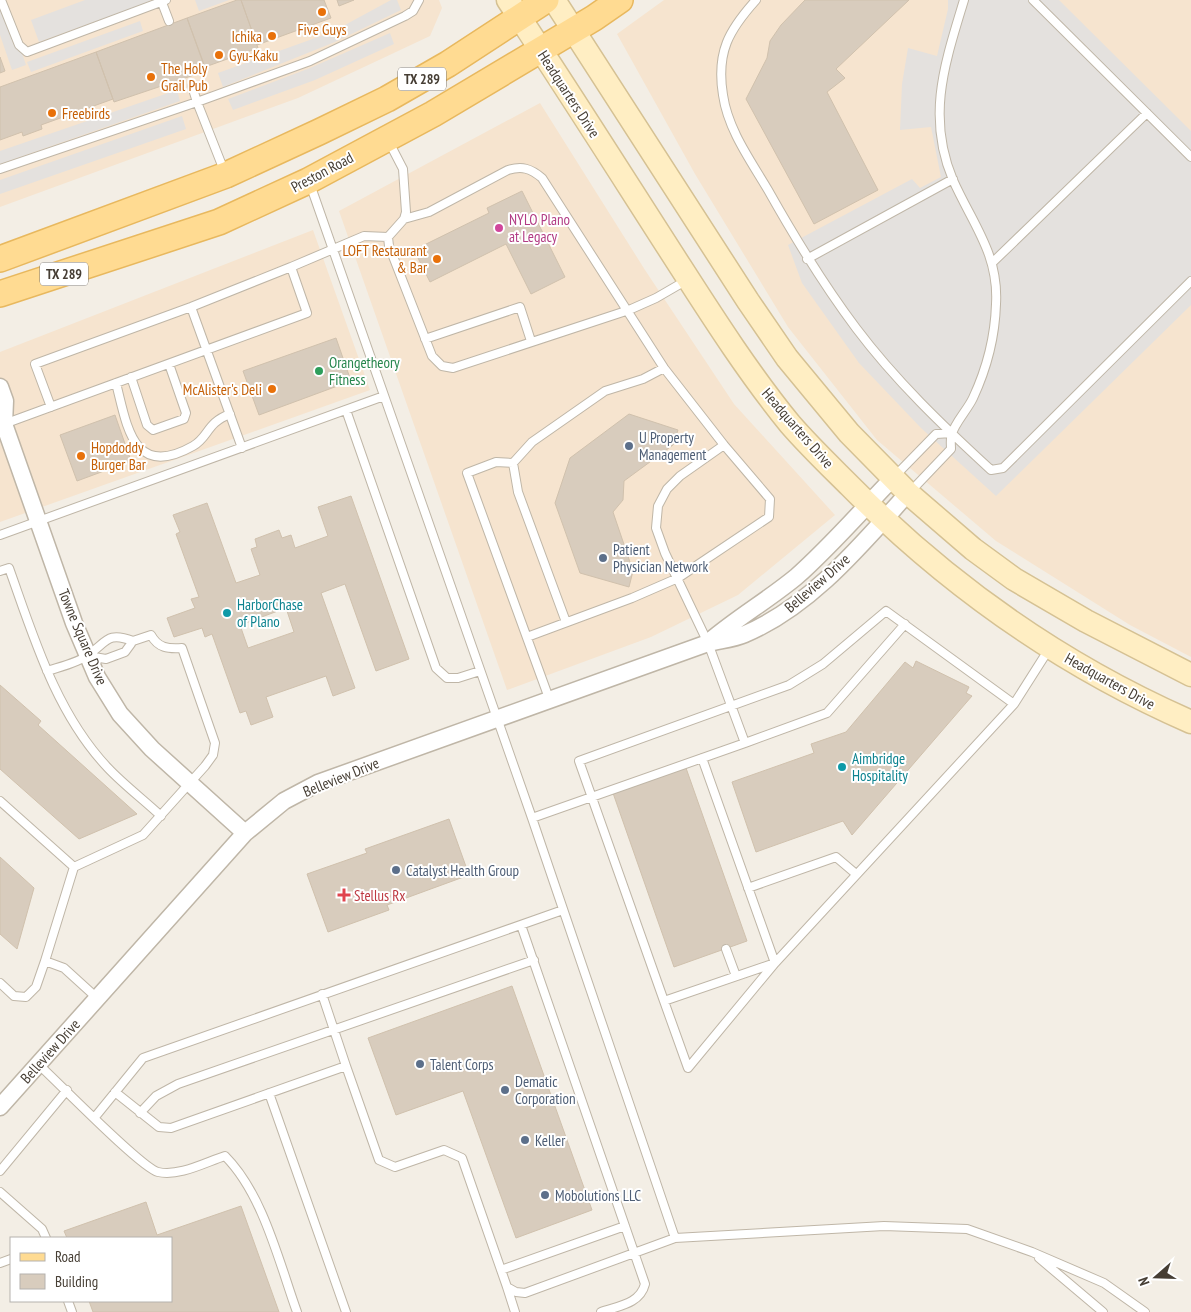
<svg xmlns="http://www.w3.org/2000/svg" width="1191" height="1312" viewBox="0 0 1191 1312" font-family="'PT Sans Narrow',sans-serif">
<rect width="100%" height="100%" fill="#f3eee5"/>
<path fill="#f6e4cf" d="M0,0H439L442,8L430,36L298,98L0,207Z
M664,0H1191V657L1130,625L996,541L877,440L788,327L695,174L617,34Z
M540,103L645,270L734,404L835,515L738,595L651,637L507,690L339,211Z
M313,230L370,390L0,522V352Z"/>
<path fill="#e4e1de" d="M0,0H4L26,65L12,70L0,35Z
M85,0H150L151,1L39,42L31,20Z
M195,0H229L199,11Z
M391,0H397L401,10L335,42L223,87L218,73L332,32Z
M948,0H1059L1191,131V305L996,496L921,428L859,363L802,283L788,245L912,179L920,188L941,177L931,127L900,130L902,84L908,48L937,56L948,9Z
M140,21L143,31L31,72L27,62Z
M390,33L394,44L315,80L233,110L228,99L310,68Z
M177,90L180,101L0,164V151Z
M182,116L186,129L0,194V180Z"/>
<path fill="#d8ccbd" stroke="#d0c1ad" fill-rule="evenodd" d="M237,0H241L258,48L205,67L187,18Z
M241,0H324L331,18L257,45Z
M337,0H354L339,6Z
M805,0H909L836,69L845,78L827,92L878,190L814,224L746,99L767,58L770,41L781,25Z
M187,18L206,71L114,102L96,52Z
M96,52L113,99L41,125L42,129L23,136L22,132L0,140V87Z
M0,57L5,71L0,73Z
M522,191L565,277L531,294L506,244L430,282L414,250L489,213L487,208Z
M336,338L351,381L259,415L243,371Z
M629,414L678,430L673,445L624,481L623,500L613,512L633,571L629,587L580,573L555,503L570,458Z
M115,415L131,461L77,481L60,435Z
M351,496L409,659L376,671L345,584L321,593L355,688L333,696L326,676L266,697L273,717L251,725L246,711L240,713L212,634L205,637L202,628L174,637L167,618L195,608L191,599L199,597L176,534L180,532L173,515L207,503L236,583L260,575L251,549L257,547L255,539L279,530L282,538L291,535L295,548L328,536L318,507ZM286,608L294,632L248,648L240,625Z
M916,661L969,687L966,693L972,696L852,835L843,821L756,852L732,782L814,753L811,744L846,732L905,662L913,668Z
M0,685L41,721L38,725L137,814L79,839L0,769Z
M686,768L747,941L674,967L613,793Z
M449,819L469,875L387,905L389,910L328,932L307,874L367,853L365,849Z
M0,857L34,888L17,949L0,934Z
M512,986L592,1210L516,1238L463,1091L396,1115L368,1038Z
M146,1202L157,1235L241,1206L279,1312H93L89,1301H171V1238H67L64,1231Z"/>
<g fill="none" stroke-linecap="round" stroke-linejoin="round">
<defs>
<path id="service" d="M1,0L19,45L27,52L166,0
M161,0L169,21
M756,0C729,30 716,52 723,95C728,130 751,161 768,190C795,238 823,284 856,328C895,380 943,426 991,470L1003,468L1191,281
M1033,0L1191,157
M192,86L197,102L310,61L405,16L413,11L419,0
M389,142L403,169L406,212L404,219L388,237L389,246L432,356L442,366L453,368L629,310L656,298L687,280
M0,169L197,102L225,173
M310,184L532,818L675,1238
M404,219L429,212L508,170C522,166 530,168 542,178L664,368L724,445L770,499L769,517L678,578L632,598L527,637
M807,259L953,179
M993,262L1147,113
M191,307L242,448
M425,339L520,307L531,341
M131,377L147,425L153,430L184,419L186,413L169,364
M116,383C127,426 133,480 193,446C209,437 206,423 230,414
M51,407L35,364L191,307L291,267
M346,410L436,668L447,678H458L480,671
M4,424L307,313L291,267L364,236L388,237
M513,463L496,462L467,473L550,701
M894,477L936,434L952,433
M910,492L951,449C951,445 950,438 952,434C954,424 968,409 973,398C987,368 995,337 996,304C999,254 972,223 953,180C926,116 945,63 964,0
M0,535L384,396
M0,571L9,568C34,638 56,713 108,768C124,785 144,800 161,816
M566,622L518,492L513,463L532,442L605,391L643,379L664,368
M47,671C59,667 78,663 88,655C107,642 107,631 133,641
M745,743L827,713L905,624
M702,758L775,963L664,1001L579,761L789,685L823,664L886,611L1014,704
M0,801L74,867
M532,818L745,743L708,643L665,553L656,528L658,506L667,489L680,476L724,445
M748,888L836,857L856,874
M521,925L645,1284C640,1304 618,1306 601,1312
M726,949L736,976
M45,961L74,867L143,835L205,766L213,755L215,743L182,648C168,649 158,648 151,635L133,641L125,652L106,659L88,656
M0,983L14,996L26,997L36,987L45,961L64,968L97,998
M664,1001L688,1068L775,963L1014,704L1049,649
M38,1064C57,1081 141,1168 158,1172C179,1177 206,1162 225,1156C263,1194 279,1262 297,1312
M346,1066L379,1160L395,1167L444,1150L462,1158L507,1287L516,1292L525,1293L675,1238L884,1226L967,1229L1032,1252L1104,1283L1145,1312
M115,1092L159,1127L171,1128L346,1066L322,994
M269,1093L346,1312
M140,1113L156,1096L178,1084L534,960
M95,1117L143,1058L563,910
M0,1171L67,1090
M0,1192L42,1229L46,1238
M1039,1258L1103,1312
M0,1263L11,1259
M501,1270L625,1226
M507,1287L515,1312
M68,1301L72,1312"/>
<path id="minor" d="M0,387L5,401L4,424
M0,419L4,424L74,623L97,677L120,714L152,749L245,833
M710,641C737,618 768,600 796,577C830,547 861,511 893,478
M0,1107L245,833L284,801L318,783L708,643C720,640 734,639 745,634C811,606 861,545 908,493"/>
<path id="secondary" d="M508,0C564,84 617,168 671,252C709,311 746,370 790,424C809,446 830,466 850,486C950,587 1061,665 1191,722
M554,0L748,301L787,358L849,433L908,493L973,549L1014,579L1086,621L1191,675"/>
<path id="primary" d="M0,259L226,175L319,132L387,99L448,64L546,0
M0,294L219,222L308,181L433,114L594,18L620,0"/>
</defs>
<use href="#service" stroke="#bfb6a7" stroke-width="10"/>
<use href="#minor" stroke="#bfb6a7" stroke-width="19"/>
<use href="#secondary" stroke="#d5c193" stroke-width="25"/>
<use href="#primary" stroke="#e8b85e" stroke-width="28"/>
<use href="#service" stroke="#fff" stroke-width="8"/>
<use href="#minor" stroke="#fff" stroke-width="16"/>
<use href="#secondary" stroke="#ffeec3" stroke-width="22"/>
<use href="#primary" stroke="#ffdb92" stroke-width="25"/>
</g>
<g fill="#e8710a" stroke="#fff" stroke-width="2">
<circle cx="322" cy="12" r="5"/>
<circle cx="272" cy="36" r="5"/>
<circle cx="219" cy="55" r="5"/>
<circle cx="151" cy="77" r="5"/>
<circle cx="52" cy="113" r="5"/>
<circle cx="437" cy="259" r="5"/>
<circle cx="272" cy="389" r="5"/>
<circle cx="81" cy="456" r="5"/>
</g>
<circle fill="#d1479c" stroke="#fff" stroke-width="2" cx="499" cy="228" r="5"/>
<circle fill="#2e9e5b" stroke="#fff" stroke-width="2" cx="319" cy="371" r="5"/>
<g fill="#5c6f8a" stroke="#fff" stroke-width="2">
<circle cx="629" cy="446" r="5"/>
<circle cx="603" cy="558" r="5"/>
<circle cx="396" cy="870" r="5"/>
<circle cx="420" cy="1064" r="5"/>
<circle cx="505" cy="1090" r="5"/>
<circle cx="525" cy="1140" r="5"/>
<circle cx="545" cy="1195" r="5"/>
</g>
<g fill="#0f9aa8" stroke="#fff" stroke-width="2">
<circle cx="227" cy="613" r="5"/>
<circle cx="842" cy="767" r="5"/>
</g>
<path fill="#e0444e" stroke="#fff" stroke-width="2" d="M341.5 887.5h5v5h5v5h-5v5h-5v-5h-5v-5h5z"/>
<g text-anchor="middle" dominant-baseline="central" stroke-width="4" stroke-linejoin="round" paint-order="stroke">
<g fill="#fff" stroke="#7e7871" stroke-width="1">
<rect x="398" y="67.5" width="48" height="23" rx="4"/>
<rect x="40" y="262.5" width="48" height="23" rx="4"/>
</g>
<g font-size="14" font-weight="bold" fill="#463e34">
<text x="422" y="79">TX 289</text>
<text x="64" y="274">TX 289</text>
</g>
<g font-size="15" fill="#c56008" stroke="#fff" text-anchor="start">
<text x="322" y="29" text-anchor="middle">Five Guys</text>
<text x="262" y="36" text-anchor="end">Ichika</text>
<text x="229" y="55">Gyu-Kaku</text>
<text x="161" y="68">The Holy<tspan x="161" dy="17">Grail Pub</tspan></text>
<text x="62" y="113">Freebirds</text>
<text x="427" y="250" text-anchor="end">LOFT Restaurant<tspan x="427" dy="17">&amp; Bar</tspan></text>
<text x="262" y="389" text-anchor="end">McAlister's Deli</text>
<text x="91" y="447">Hopdoddy<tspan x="91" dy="17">Burger Bar</tspan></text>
</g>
<g font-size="15" fill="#463e34" stroke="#fff">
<text transform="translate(569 94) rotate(57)">Headquarters Drive</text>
<text transform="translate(322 172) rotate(-28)">Preston Road</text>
<text transform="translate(798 428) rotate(49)">Headquarters Drive</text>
<text transform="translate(817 583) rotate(-41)">Belleview Drive</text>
<text transform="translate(83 637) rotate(67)">Towne Square Drive</text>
<text transform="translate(1110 681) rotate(29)">Headquarters Drive</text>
<text transform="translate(341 777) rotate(-22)">Belleview Drive</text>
<text transform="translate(50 1051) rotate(-48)">Belleview Drive</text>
</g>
<g font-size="15" fill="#b23c85" stroke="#fff" text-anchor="start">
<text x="509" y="219">NYLO Plano<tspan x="509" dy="17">at Legacy</tspan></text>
</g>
<g font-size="15" fill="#27864d" stroke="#fff" text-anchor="start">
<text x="329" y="362">Orangetheory<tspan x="329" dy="17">Fitness</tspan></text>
</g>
<g font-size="15" fill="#4e5e75" stroke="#fff" text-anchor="start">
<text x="639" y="437">U Property<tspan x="639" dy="17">Management</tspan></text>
<text x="613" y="549">Patient<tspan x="613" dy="17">Physician Network</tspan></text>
<text x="406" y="870">Catalyst Health Group</text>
<text x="430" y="1064">Talent Corps</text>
<text x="515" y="1081">Dematic<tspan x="515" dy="17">Corporation</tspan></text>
<text x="535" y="1140">Keller</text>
<text x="555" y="1195">Mobolutions LLC</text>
</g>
<g font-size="15" fill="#0d838f" stroke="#fff" text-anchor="start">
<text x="237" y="604">HarborChase<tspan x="237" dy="17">of Plano</tspan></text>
<text x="852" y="758">Aimbridge<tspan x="852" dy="17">Hospitality</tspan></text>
</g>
<g font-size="15" fill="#be3a42" stroke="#fff" text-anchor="start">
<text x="354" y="895">Stellus Rx</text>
</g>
</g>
<rect x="10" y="1237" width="162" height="65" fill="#ffffff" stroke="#b5b2ae"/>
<rect x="20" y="1253" width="25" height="8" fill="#ffdb92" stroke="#b5b2ae"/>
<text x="55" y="1262" font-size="15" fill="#463e34">Road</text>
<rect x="20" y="1274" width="25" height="15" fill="#d8ccbd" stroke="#b5b2ae"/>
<text x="55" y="1287" font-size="15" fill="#463e34">Building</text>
<g transform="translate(1156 1277) rotate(250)" stroke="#ffffff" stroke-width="4" paint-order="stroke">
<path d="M0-4L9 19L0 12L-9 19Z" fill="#463e34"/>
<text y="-8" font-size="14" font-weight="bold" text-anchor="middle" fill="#463e34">N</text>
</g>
</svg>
